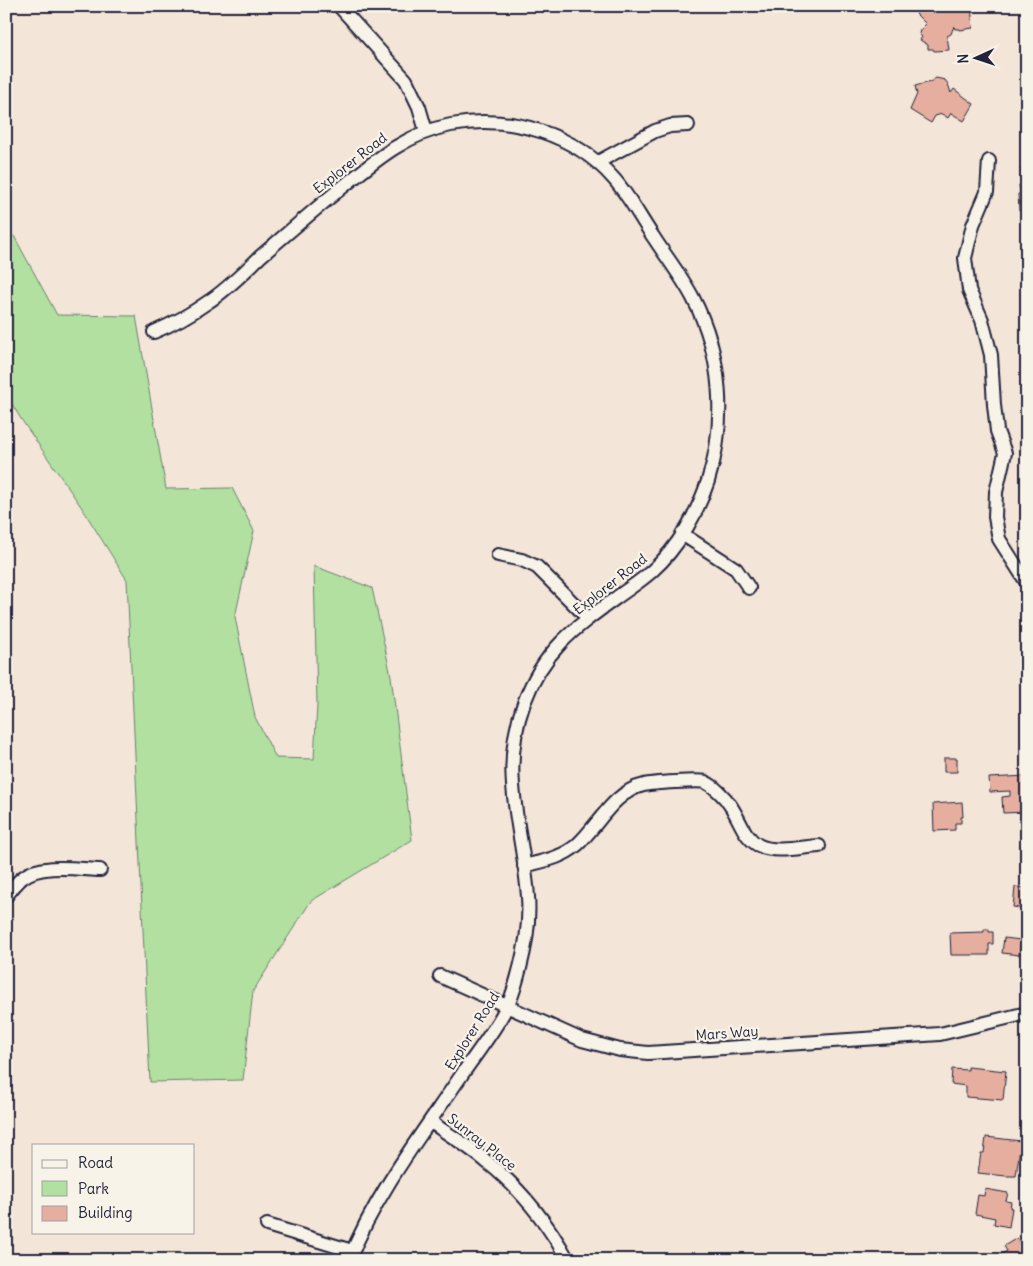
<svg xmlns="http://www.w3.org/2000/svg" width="1033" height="1266" viewBox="0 0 1033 1266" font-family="Delius,sans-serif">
<rect width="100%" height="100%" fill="#f4e5d9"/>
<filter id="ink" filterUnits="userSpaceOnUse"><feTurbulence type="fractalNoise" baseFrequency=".02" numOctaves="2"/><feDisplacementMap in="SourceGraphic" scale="10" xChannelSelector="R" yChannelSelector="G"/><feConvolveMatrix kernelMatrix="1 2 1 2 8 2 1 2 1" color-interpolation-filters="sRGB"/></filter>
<g filter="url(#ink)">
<path fill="#b1e0a0" stroke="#6a816e" d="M6,235L14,236L57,315L136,316L166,489L232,488L254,531L235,617L255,717L276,758L314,759L317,705L314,566L372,588L391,676L412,840L311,901L253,991L243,1080L150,1082L127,580L82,508L21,419L6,394Z"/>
<path fill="#e6ae9e" stroke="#22223b" d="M923,6H971L973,28L960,30V29H955L954,26L951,34L947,36L949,50L934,51L933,49H928V45L920,40L922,37L919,34L920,30L926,24L916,14Z
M936,78L945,80L948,84L951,93L954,89L974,104L964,121L951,113L948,118L942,114L935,116L931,123L910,110L917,94L915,86L930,82Z
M1024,146H1027V211H1019L1018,194H1020L1019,185H1025L1024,180H1022L1021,168H1024L1023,149H1025Z
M944,758H957V772H944Z
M1027,776V812L1003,813L1002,797L1010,796V791L990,792L989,778Z
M962,802L963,817H961V823H955V830L934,831L933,804Z
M1015,887L1027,888V933H1023L1025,909L1013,907Z
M984,929H989V932H993V944H989V955H951L950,933L984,932Z
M1004,938L1021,940L1019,955L1002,953Z
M968,1067L1006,1071L1003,1100L966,1097V1086L951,1084L952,1069L968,1070Z
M986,1137L1021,1141L1016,1176H1006L978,1173L981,1153H984Z
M985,1189L1008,1193L1006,1201L1011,1202L1010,1208H1012L1009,1227L994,1224L995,1218L975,1214L978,1195L984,1196Z
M1017,1238L1027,1256L1020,1260H991L1007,1251L1004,1246Z"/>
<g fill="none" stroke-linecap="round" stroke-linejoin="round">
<defs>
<path id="minor" d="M339,6L406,80L419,107L426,131
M989,161L987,192L973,225L965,258L969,290L982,320L991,355L994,405L997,431L1005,453L996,492L995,517L999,539L1027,583
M598,162L655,131L670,126L688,125
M154,332C173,324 191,314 208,302C228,289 245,271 262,255C289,232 316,208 344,186C377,159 408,133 451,125C510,114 575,134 614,179C629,196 641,219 654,238C667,258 682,277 693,298C722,354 727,421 708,481C697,514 678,548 652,571C641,581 628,589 616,598C573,629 543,651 524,703C498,775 523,827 528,897C530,922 526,945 520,968C516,982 513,998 505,1010C494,1031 479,1050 465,1070C424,1131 377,1191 349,1260
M682,534L736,569L749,588
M498,555L522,560L537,567L588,618
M524,866C543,861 562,858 577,845C599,825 613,792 644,785C652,783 699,780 705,782C714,786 725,797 730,805C740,819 743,836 758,845C775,854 801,847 819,846
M6,896C11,890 16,883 22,878C40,863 77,869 100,870
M440,976L582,1040L620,1050L648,1053L940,1034L1027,1013
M431,1122C449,1135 470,1147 487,1162C521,1189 547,1222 568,1260
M267,1225L352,1251"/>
</defs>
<use href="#minor" stroke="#22223b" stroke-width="16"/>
<use href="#minor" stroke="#f7f3e8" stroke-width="12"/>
</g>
</g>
<g text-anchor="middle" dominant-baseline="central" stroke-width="4.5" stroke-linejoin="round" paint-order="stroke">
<g font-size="14" fill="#22223b" stroke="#f7f3e8">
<text transform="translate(350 163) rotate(-38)">Explorer Road</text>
<text transform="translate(610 584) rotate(-38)">Explorer Road</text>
<text transform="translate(472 1031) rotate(-58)">Explorer Road</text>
<text transform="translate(727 1033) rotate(-4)">Mars Way</text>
<text transform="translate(482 1142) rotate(38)">Sunray Place</text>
</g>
</g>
<rect width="1033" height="1266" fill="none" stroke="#f7f3e8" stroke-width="25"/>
<rect x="12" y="12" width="1008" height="1241" fill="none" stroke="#22223b" stroke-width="2" filter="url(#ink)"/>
<rect x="32" y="1144" width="162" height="90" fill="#f7f3e8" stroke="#a29fa3"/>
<rect x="42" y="1160" width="25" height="8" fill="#f7f3e8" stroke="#a29fa3"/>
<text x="78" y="1168" font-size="15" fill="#22223b">Road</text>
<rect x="42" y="1181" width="25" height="15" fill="#b1e0a0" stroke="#a29fa3"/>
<text x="78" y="1194" font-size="15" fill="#22223b">Park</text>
<rect x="42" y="1206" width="25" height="15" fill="#e6ae9e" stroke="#a29fa3"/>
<text x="78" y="1218" font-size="15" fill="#22223b">Building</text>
<g transform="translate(976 58) rotate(267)" stroke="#f7f3e8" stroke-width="4" paint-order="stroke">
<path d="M0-4L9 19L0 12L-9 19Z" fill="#22223b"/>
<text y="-8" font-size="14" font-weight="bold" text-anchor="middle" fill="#22223b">N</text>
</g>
</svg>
